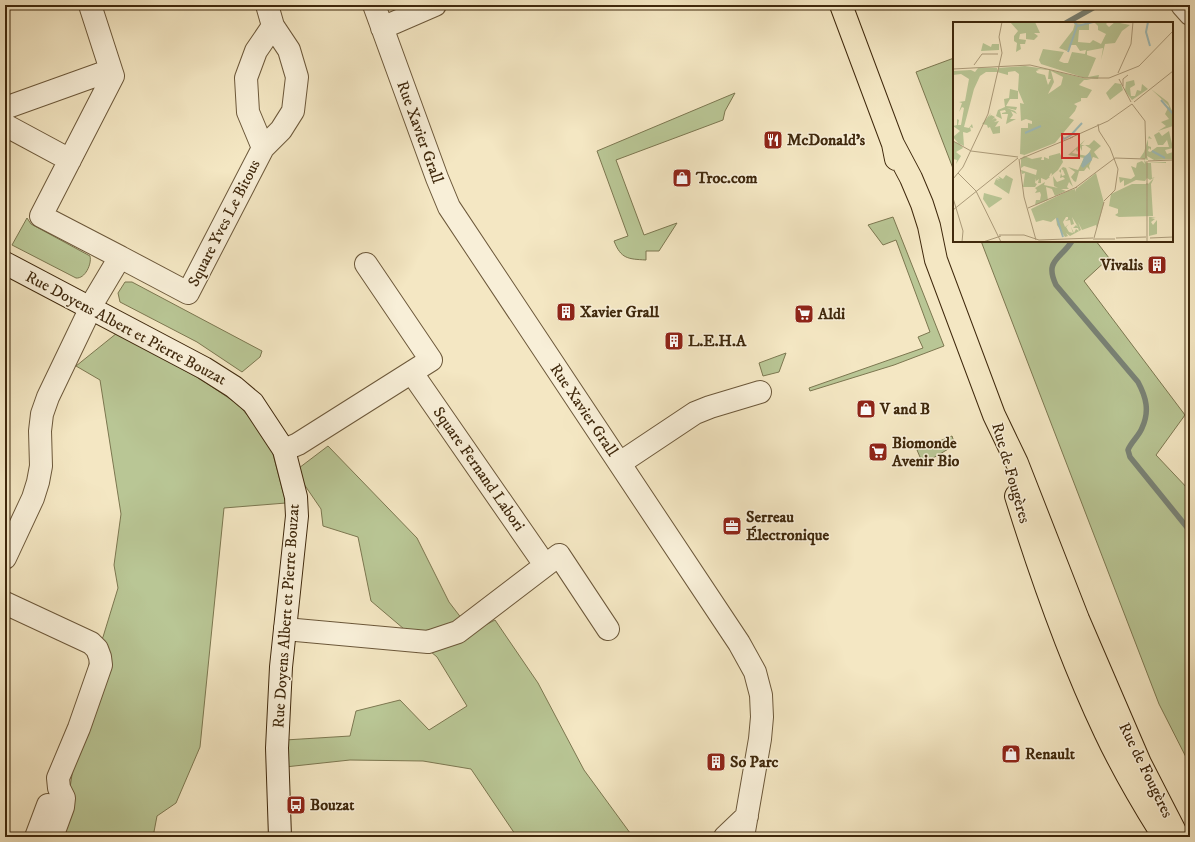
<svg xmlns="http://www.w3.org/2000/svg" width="1195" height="842" viewBox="0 0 1195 842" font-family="'IM FELL DW Pica',serif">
<rect width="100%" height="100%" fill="#f4e7c3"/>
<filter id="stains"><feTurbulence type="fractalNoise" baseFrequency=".005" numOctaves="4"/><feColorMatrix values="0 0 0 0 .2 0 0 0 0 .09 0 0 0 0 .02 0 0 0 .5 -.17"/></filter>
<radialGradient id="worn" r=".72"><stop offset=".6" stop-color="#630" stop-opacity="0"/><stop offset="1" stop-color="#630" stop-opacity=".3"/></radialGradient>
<path fill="#b9c695" stroke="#7c7750" d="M954,58V171L916,72Z
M735,93L725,111L723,120L616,160L644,235L677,223L659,251H646V260C628,259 621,259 614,241L628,236L597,151Z
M893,217L944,346L894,365L810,391L809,388L923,348L918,337L930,332L896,240L883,245L868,225Z
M27,218L31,224L90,256C92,264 85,279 76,278L12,245Z
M981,241H1096L1109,258L1084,281L1185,415L1156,455L1190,491V765L1159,704Z
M125,282H132L262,351L260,357L242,372L197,342L120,302L118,293Z
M117,333L202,380L239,405L270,443L286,503L224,508L200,747L176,803L157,816L153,837H61L65,820L90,658L103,637L118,588L114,565L121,514L100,380L76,366Z
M786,353L779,372L763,376L759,363Z
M952,436L955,445L923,464L917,450Z
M328,446L417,538L449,602L472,632L495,620L538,683L584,770L633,837H517L471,769L423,761L350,760L285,767V740L350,736L356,711L400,700L429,730L467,706L437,657L371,601L358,537L323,526L321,509L295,471Z"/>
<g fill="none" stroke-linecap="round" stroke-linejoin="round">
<path stroke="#798276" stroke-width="5.5" d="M1066,23L1098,5
M1072,241C1061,259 1044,260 1056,285L1138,382C1146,397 1150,411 1142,428C1139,436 1131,442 1128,450L1130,457L1190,531"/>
<defs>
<path id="street" d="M374,5L437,178L449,207L739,643L755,672L761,695L762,717L760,739L743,837
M1182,5L1190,14
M382,28L435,5
M111,70L113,76L41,216L120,257
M5,108L111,70L90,5
M5,125L70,160
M263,148L248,112L246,78L256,51L273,26
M412,373L545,565
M284,450L298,444L431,360L366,264
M620,463L695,413L710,407L760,392
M5,558L33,498L38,482L41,466L40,431L42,414L48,397L95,299L120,257L188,293L263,148L281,130L293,111L297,77L289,50L273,26L267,5
M5,603L91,643L97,649L100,657L101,665L79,728L58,778L59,788L64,798L63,807L52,837
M285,629L428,642L458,632L559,555L608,629
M36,837L48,805
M725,837L747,816"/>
<path id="secondary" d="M5,263L204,368L234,387L253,403L284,450L296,497L297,516L281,667L277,748L280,837"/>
<path id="primary" d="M841,5L893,144L896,159
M893,144L911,178L922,204L929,226L936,260L994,415L1017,463L1078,619L1140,763L1178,837
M1016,496C1041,576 1069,656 1105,732C1121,766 1140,799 1160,831"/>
</defs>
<use href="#street" stroke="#6c583a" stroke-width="24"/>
<use href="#secondary" stroke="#3f280c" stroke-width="24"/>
<use href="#primary" stroke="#3f280c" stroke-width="24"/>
<use href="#street" stroke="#f8efd8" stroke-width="22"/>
<use href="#secondary" stroke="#f8efd8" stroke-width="22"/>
<use href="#primary" stroke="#f4e7c3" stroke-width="22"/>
</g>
<defs>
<symbol id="restaurant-square" viewBox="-11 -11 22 22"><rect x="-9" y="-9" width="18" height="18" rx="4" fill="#8f2418" stroke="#f8efd8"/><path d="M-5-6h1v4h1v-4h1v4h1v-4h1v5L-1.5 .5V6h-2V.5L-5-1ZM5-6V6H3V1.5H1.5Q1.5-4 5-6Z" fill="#fff"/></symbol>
<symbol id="shop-square" viewBox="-11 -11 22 22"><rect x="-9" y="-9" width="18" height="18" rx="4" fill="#8f2418" stroke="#f8efd8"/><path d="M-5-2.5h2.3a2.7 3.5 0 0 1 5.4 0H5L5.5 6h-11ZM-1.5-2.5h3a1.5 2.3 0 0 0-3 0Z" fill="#fff"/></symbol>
<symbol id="building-square" viewBox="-11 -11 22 22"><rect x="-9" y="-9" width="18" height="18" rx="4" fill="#8f2418" stroke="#f8efd8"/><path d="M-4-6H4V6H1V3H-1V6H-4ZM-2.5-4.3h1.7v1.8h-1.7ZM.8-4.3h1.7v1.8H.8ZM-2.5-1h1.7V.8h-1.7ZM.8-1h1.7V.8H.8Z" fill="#fff"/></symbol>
<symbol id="supermarket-square" viewBox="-11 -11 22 22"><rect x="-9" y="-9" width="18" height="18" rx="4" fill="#8f2418" stroke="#f8efd8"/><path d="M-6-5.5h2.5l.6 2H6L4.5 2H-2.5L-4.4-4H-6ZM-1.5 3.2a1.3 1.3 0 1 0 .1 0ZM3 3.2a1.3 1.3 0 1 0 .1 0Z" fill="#fff"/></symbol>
<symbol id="office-square" viewBox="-11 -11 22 22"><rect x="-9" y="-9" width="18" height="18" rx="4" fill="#8f2418" stroke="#f8efd8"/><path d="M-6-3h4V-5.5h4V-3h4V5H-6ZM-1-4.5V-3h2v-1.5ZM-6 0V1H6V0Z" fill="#fff"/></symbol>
<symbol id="bus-square" viewBox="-11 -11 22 22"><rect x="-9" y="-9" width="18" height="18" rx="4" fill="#8f2418" stroke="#f8efd8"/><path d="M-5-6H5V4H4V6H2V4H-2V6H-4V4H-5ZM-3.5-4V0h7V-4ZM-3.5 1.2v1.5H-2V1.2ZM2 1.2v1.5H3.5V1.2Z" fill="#fff"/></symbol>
</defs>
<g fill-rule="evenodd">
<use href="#restaurant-square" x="762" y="129" width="22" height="22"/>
<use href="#shop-square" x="671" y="167" width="22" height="22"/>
<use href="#building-square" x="1146" y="254" width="22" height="22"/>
<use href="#building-square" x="555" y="301" width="22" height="22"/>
<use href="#supermarket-square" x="793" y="303" width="22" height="22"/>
<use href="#building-square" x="663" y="330" width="22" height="22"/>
<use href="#shop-square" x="855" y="398" width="22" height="22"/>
<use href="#supermarket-square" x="867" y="441" width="22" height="22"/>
<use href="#office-square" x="721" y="515" width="22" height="22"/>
<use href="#shop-square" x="1000" y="743" width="22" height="22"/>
<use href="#building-square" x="705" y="751" width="22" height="22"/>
<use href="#bus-square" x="285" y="794" width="22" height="22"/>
</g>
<g text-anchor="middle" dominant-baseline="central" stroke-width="3" stroke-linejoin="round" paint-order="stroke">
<g font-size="16" fill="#3f280c" stroke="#f8efd8">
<text transform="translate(420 132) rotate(70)">Rue Xavier Grall</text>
<text transform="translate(224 223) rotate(-63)">Square Yves Le Bitous</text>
<text transform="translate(126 328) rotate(28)">Rue Doyens Albert et Pierre Bouzat</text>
<text transform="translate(584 410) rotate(56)">Rue Xavier Grall</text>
<text transform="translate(479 469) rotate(55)">Square Fernand Labori</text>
<text transform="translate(1011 473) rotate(74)">Rue de Fougères</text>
<text transform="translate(286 616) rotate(-86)">Rue Doyens Albert et Pierre Bouzat</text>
<text transform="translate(1146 770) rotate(64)">Rue de Fougères</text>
</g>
<g font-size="16" font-weight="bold" fill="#3f280c" stroke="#f8efd8" text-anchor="start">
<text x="787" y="140">McDonald's</text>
<text x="696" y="178">Troc.com</text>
<text x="1143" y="265" text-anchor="end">Vivalis</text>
<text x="580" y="312">Xavier Grall</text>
<text x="818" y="314">Aldi</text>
<text x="688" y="341">L.E.H.A</text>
<text x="880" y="409">V and B</text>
<text x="892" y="443">Biomonde<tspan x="892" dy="18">Avenir Bio</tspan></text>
<text x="746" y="517">Serreau<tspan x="746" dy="18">Électronique</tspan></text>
<text x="1025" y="754">Renault</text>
<text x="730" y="762">So Parc</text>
<text x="310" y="805">Bouzat</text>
</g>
</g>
<g transform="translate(953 22)">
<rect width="220" height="220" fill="#f4e7c3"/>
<path d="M57,0H82L87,11H81L85,14L81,18L73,17V11L67,12L66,17L73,18L72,22H67L68,27L63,30L64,21L61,19V14L65,9ZM141,0H155L153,2L156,5L162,0L177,3L169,9L162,21L152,22L148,38L150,26L134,29V33L143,36L135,55L146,53L145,57L132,56L88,42L86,38L90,27L111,30L106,39L111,41H115L119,30L132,32L133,28L127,29L123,23H118L114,29L106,26L120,8L122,1L136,2V8H126L125,20L137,21L140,18L148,22L153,12L145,8V4ZM30,21L38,25L39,22H46V28L28,29ZM61,44L27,46H44V50H33L27,54L21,67L11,105L16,106L19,102L20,106L17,105L18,109L14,111L10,110L11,124L7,122L10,126L3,130L8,134L3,142L4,138L0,137V119L5,121L0,115L7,109L0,104L4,103V97L6,98L5,103H8L11,86L9,85L6,90L9,81L6,80L12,79L16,57L8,52L0,53V49L18,48L22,50L25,46H18ZM72,44L93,47L138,58H131L126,63L139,68L134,76H128V79L121,82L124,84L122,89L116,96L121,98L102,121L69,134L72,133L67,132L68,106H75V101L79,102V99L73,97L68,99L67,81L71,82L65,68L66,52L62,49L55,50V53L44,50L45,46ZM84,47L96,48L95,57H98L95,63L92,53L84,51L83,49L86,48ZM98,49L110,55L108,63L95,72L101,60ZM181,58L182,63L177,66L178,74H182L184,68L188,69L189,62L195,67L179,78L172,69L173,60ZM162,61L168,62L170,68L157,78L153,71ZM57,67L65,69V77H57L53,84L64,85L63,88L54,86L62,89L64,92L58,89L60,93L57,97H63L53,102L55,92H49V91L53,90L52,88L47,89L49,97L43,94L45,88L52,85L51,77L56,76ZM198,67L215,80L220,91V104L205,109L213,104L208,100L216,97L212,92L216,84ZM38,91L36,95L38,93L42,95L39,98L42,96L44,98L41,100L46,99L42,105L47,104V111L40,112L37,105L35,106L34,103L29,102ZM216,109L220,126L212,128L214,132L220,130V137L201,138L194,134L195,138L187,136L191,130L196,114L198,112L196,114L199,117L195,116V124L198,125V128L196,126L195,129L197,130L204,125H216L214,118L210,123H205L201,113L206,110L209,114ZM132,118L128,123H136L141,118L148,124L141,130L146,137L140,135L136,144L137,148L134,145L131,149H126L123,160L121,159L123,162L118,155L122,150L115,145L125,148L131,136L115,133ZM132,123L138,127L134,134L119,131L123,127L124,130L127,125L129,129V124ZM107,131L110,140L105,148L98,154L99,152L98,151L96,155L94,153L96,155H97L93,158L88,156V161H85L86,157L83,159V156L82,161L84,162L82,165H70L72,151L69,152L68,148L83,153L84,148L71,144L68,146V137L71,134L79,137L89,135L88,138H91V135L96,137V134ZM191,138L194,141L213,140V141H198L199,156L202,155L197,158L194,156L192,159L183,158L171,164V158L167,161L166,155L178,157L182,154L178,144L183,146L184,141L189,139L192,142ZM110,145L113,146L120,165L116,160L114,165L116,167H108L113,169L102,174L99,167L93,165L95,178L82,183L83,178H87L88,173L87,170L82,171L84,168L82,166L92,160L91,163L105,166L101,164L100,154L104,160L112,157L110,155L107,156L108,151L109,154L112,153L110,148L108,147V151L106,149ZM143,151L151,181L144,206L143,203L129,208L125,200L128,208L117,214L113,211L115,214L112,215L104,203L103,196L98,200L90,198L83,200L78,187L115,169L122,167L123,170V167ZM113,195H115V197L112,199L117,198L118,203L121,202L119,195L125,205L123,203L120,206H125L126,209L123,207L121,211L118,205L120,211L116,210L113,205L116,202L112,205L110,200ZM53,153L60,157L56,172L41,162L43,157L47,159L43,156L47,157L45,154L50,157ZM201,156L198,162L200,194L166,195L162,193L165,191V187L156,184L158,172L179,162H195ZM31,171L49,176V177L36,186L30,177ZM196,195H203L198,196L202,197L198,200L200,203L204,198V212L196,214Z" fill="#b9c695" fill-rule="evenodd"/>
<path d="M137,130L139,138L130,146L128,144L131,135Z" fill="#9fbebc"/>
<path fill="none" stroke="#9fbebc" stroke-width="2" d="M121,0L125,4L140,0M195,0L193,10L197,24M115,30L124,4M208,78L220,92M72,111L88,104M109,114L111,117L118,113L129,101M199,129L212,136M104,196L110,215"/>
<path fill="none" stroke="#ac9b7a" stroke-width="1" d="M21,43L29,32H45M0,47L77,43L132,56H156L186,44L220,9M165,51L178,22L180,0M166,57L178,80M170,64V57L175,53M181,80L220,49M179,82L192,99L193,136M145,102L146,109L157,126L165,147L162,168M117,116L155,99L179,82M0,119L18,129L65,135M66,137L71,175L83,218M67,137L120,115M195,139L220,138M5,151L23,169L48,220M0,157L10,145L35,92L49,31L46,15L49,0M194,161V220M194,163V139M122,166L162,136L192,137M0,176L10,209L9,220M151,179L162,168M75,186L124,165M0,188L65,136M46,213H71L86,218L140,216M141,216L151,180M163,216L193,215M197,216L220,215M140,217H162M30,220L48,214"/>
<path fill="#d62828" fill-opacity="0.15" stroke="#d62828" stroke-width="2" d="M109,112H126V136H109Z"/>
<rect width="220" height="220" fill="none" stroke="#3f280c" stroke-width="2"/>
</g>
<rect width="1195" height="842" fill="none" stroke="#f4e7c3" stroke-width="20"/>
<rect x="6" y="6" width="1183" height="830" fill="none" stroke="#3f280c" stroke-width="2"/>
<rect x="10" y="10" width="1175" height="822" fill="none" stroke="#3f280c"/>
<rect width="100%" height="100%" filter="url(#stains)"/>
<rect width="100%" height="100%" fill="url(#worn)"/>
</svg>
